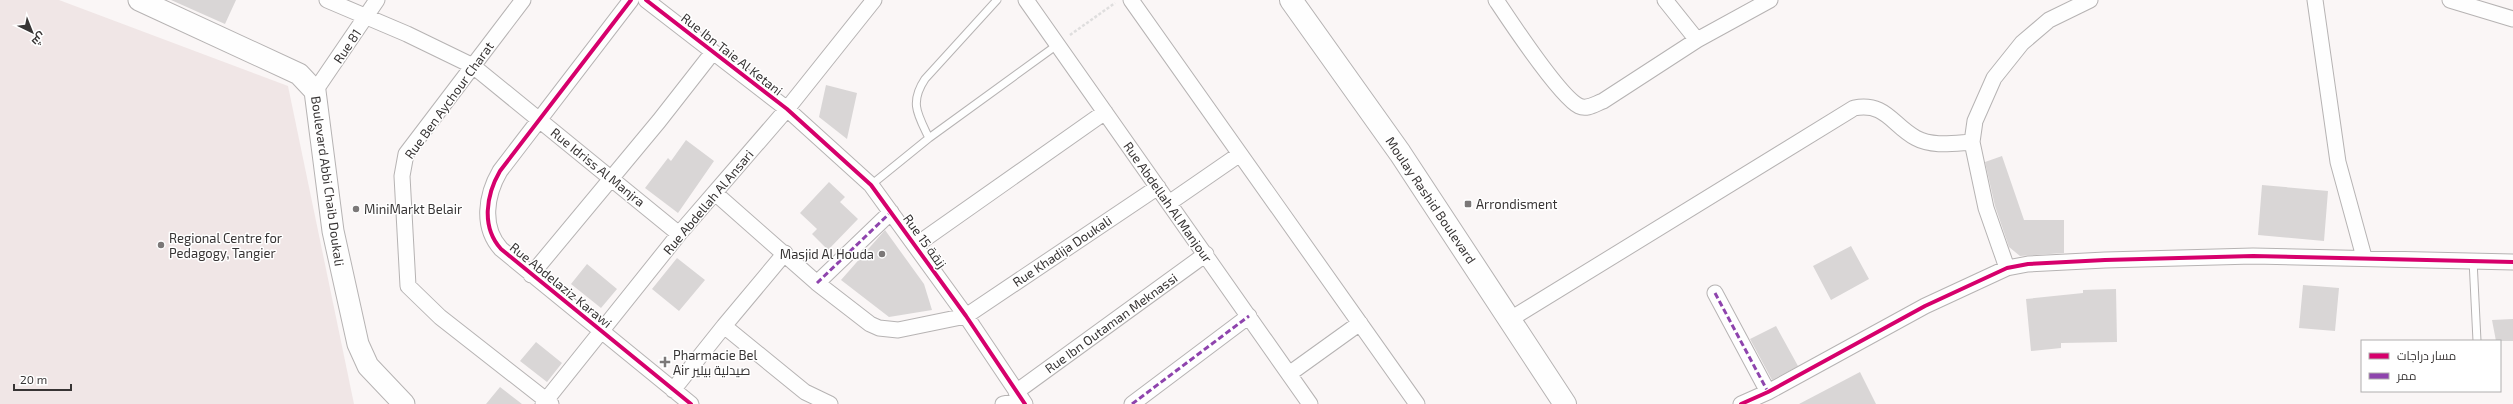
<svg xmlns="http://www.w3.org/2000/svg" width="2513" height="404" viewBox="0 0 2513 404" font-family="'Exo 2',Cairo,sans-serif">
<rect width="100%" height="100%" fill="#faf6f6"/>
<path fill="#f0e6e6" d="M0,0H59L288,86L354,404H0Z"/>
<path fill="#d9d6d6" d="M171,0H236L225,24Z
M826,85L857,93L847,139L819,117Z
M686,140L714,161L678,213L645,188L668,158L671,161Z
M2002,156L2024,220H2064V253L2020,256L2009,247L1995,206L1985,162Z
M829,182L845,197L840,202L858,219L828,250L812,234L817,229L800,213Z
M2262,185L2328,191L2324,241L2258,235Z
M885,230L924,284L932,310L889,317L841,280Z
M1851,246L1869,279L1831,300L1813,266Z
M677,258L705,280L679,311L652,289Z
M587,264L617,289L601,308L571,284Z
M2303,285L2339,288L2335,331L2299,328Z
M2116,289L2117,342L2061,343V348L2031,351L2026,299L2083,293V290Z
M2513,319V341H2496L2492,320Z
M1776,326L1798,366L1772,380L1750,339Z
M536,342L562,363L547,382L520,361Z
M1860,372L1876,404H1799Z
M500,387L522,404H486Z"/>
<g fill="none" stroke-linecap="round" stroke-linejoin="round">
<defs>
<path id="lane" d="M929,138C918,115 909,103 925,79L997,0
M871,185L929,138L1057,45
M2473,260L2477,341"/>
<path id="street" d="M327,0L407,34L473,66L679,234
M523,0L406,154L402,176L408,286L440,317L551,404
M631,0L500,171C486,195 481,227 501,249L691,404
M646,0L787,109L871,185L966,316L1025,404
M1026,0L1310,404
M1131,0L1417,404
M1496,0C1510,21 1560,97 1579,106C1587,110 1595,104 1603,101L1697,40L1770,0
M1665,0L1697,40
M2315,0L2338,162L2364,257
M2450,0L2513,19
M315,91L377,0
M715,193L817,283L870,324L879,328L898,330L966,316L1158,187
M1169,203L1240,154
M916,245L1105,112
M2007,268L1986,208L1972,142L1975,121L1994,78L2022,43L2049,20L2090,0
M531,275L659,121L713,52
M817,283L891,212
M1715,293L1768,392
M1509,320L1854,108C1886,102 1892,125 1916,138C1932,147 1955,143 1972,142
M724,326L785,253
M1289,374L1360,323
M673,390L724,326L805,392L830,404
M1016,392L1206,254
M543,404L679,234L787,109L874,0
M1003,404L1022,400
M1132,404L1249,316
M1741,404L1768,392L1925,306L2007,268L2028,264L2105,260L2253,256L2513,262"/>
<path id="secondary" d="M139,0L299,74L315,91L333,231L358,344L368,366L404,404"/>
<path id="primary" d="M1291,0L1400,153L1565,404"/>
</defs>
<use href="#lane" stroke="#b6b3b3" stroke-width="9"/>
<use href="#street" stroke="#b6b3b3" stroke-width="17"/>
<use href="#secondary" stroke="#b6b3b3" stroke-width="23"/>
<use href="#primary" stroke="#b6b3b3" stroke-width="24"/>
<path stroke="#dfdede" stroke-width="2.5" stroke-dasharray="3 2" stroke-linecap="butt" d="M1070,35L1115,3"/>
<use href="#lane" stroke="#fefefe" stroke-width="7"/>
<use href="#street" stroke="#fefefe" stroke-width="15"/>
<use href="#secondary" stroke="#fefefe" stroke-width="21"/>
<use href="#primary" stroke="#fefefe" stroke-width="22"/>
<path stroke="#8e44ad" stroke-width="3" stroke-dasharray="6 3" stroke-linecap="butt" d="M817,283L891,212
M1715,293L1768,392
M1132,404L1249,316"/>
<defs>
<path id="cycleway" d="M631,0L500,171C486,195 481,227 501,249L691,404
M646,0L787,109L871,185L966,316L1025,404
M1741,404L1768,392L1925,306L2007,268L2028,264L2105,260L2253,256L2513,262"/>
</defs>
<use href="#cycleway" stroke="#fff" stroke-width="6"/>
<use href="#cycleway" stroke="#d6006c" stroke-width="4"/>
</g>
<g fill="#7b7878" stroke="#fff" stroke-width="1.5">
<rect x="1464" y="200" width="8" height="8" rx="2"/>
<circle cx="356" cy="209" r="4"/>
<circle cx="161" cy="245" r="4"/>
<circle cx="882" cy="254" r="4"/>
<path d="M663 356h4v4h4v4h-4v4h-4v-4h-4v-4h4z"/>
</g>
<g text-anchor="middle" dominant-baseline="central" stroke-width="3" stroke-linejoin="round" paint-order="stroke">
<g font-size="13" fill="#373434" stroke="#fff">
<text transform="translate(347 46) rotate(-56)">Rue 81</text>
<text transform="translate(732 54) rotate(38)">Rue Ibn Taie Al Ketani</text>
<text transform="translate(449 100) rotate(-54)">Rue Ben Aychour Charat</text>
<text transform="translate(598 167) rotate(39)">Rue Idriss Al Manjra</text>
<text transform="translate(328 181) rotate(82)">Boulevard Abbi Chaib Doukali</text>
<text transform="translate(1431 200) rotate(56)">Moulay Rashid Boulevard</text>
<text transform="translate(708 202) rotate(-50)">Rue Abdellah Al Ansari</text>
<text transform="translate(1168 202) rotate(55)">Rue Abdellah Al Manjour</text>
<text transform="translate(925 241) rotate(54)">Rue 15 زنقة</text>
<text transform="translate(1062 251) rotate(-34)">Rue Khadija Doukali</text>
<text transform="translate(561 285) rotate(39)">Rue Abdelaziz Karawi</text>
<text transform="translate(1111 323) rotate(-36)">Rue Ibn Outaman Meknassi</text>
</g>
<g font-size="13" fill="#373434" stroke="#fff" text-anchor="start">
<text x="1476" y="204">Arrondisment</text>
<text x="364" y="209">MiniMarkt Belair</text>
<text x="169" y="238">Regional Centre for<tspan x="169" dy="15">Pedagogy, Tangier</tspan></text>
<text x="874" y="254" text-anchor="end">Masjid Al Houda</text>
<text x="673" y="355">Pharmacie Bel<tspan x="673" dy="15">Air صيدلية بيلير</tspan></text>
</g>
</g>
<rect x="2361" y="340" width="140" height="52" fill="#ffffff" stroke="#afaeae"/>
<rect x="2369" y="353" width="20" height="6" fill="#d6006c" stroke="#afaeae"/>
<text x="2397" y="360" font-size="12" fill="#373434">مسار دراجات</text>
<rect x="2369" y="373" width="20" height="6" fill="#8e44ad" stroke="#afaeae"/>
<text x="2397" y="380" font-size="12" fill="#373434">ممر</text>
<g transform="translate(32 32) rotate(137)" stroke="#ffffff" stroke-width="3" paint-order="stroke">
<path d="M0-3L7 15L0 10L-7 15Z" fill="#373434"/>
<text y="-6" font-size="11" font-weight="bold" text-anchor="middle" fill="#373434">ش</text>
</g>
<path d="M14 384v6h57v-6" fill="none" stroke="#373434" stroke-width="2"/>
<text x="20" y="384" font-size="12" fill="#373434" stroke="#ffffff" stroke-width="3" paint-order="stroke">20 m</text>
</svg>
